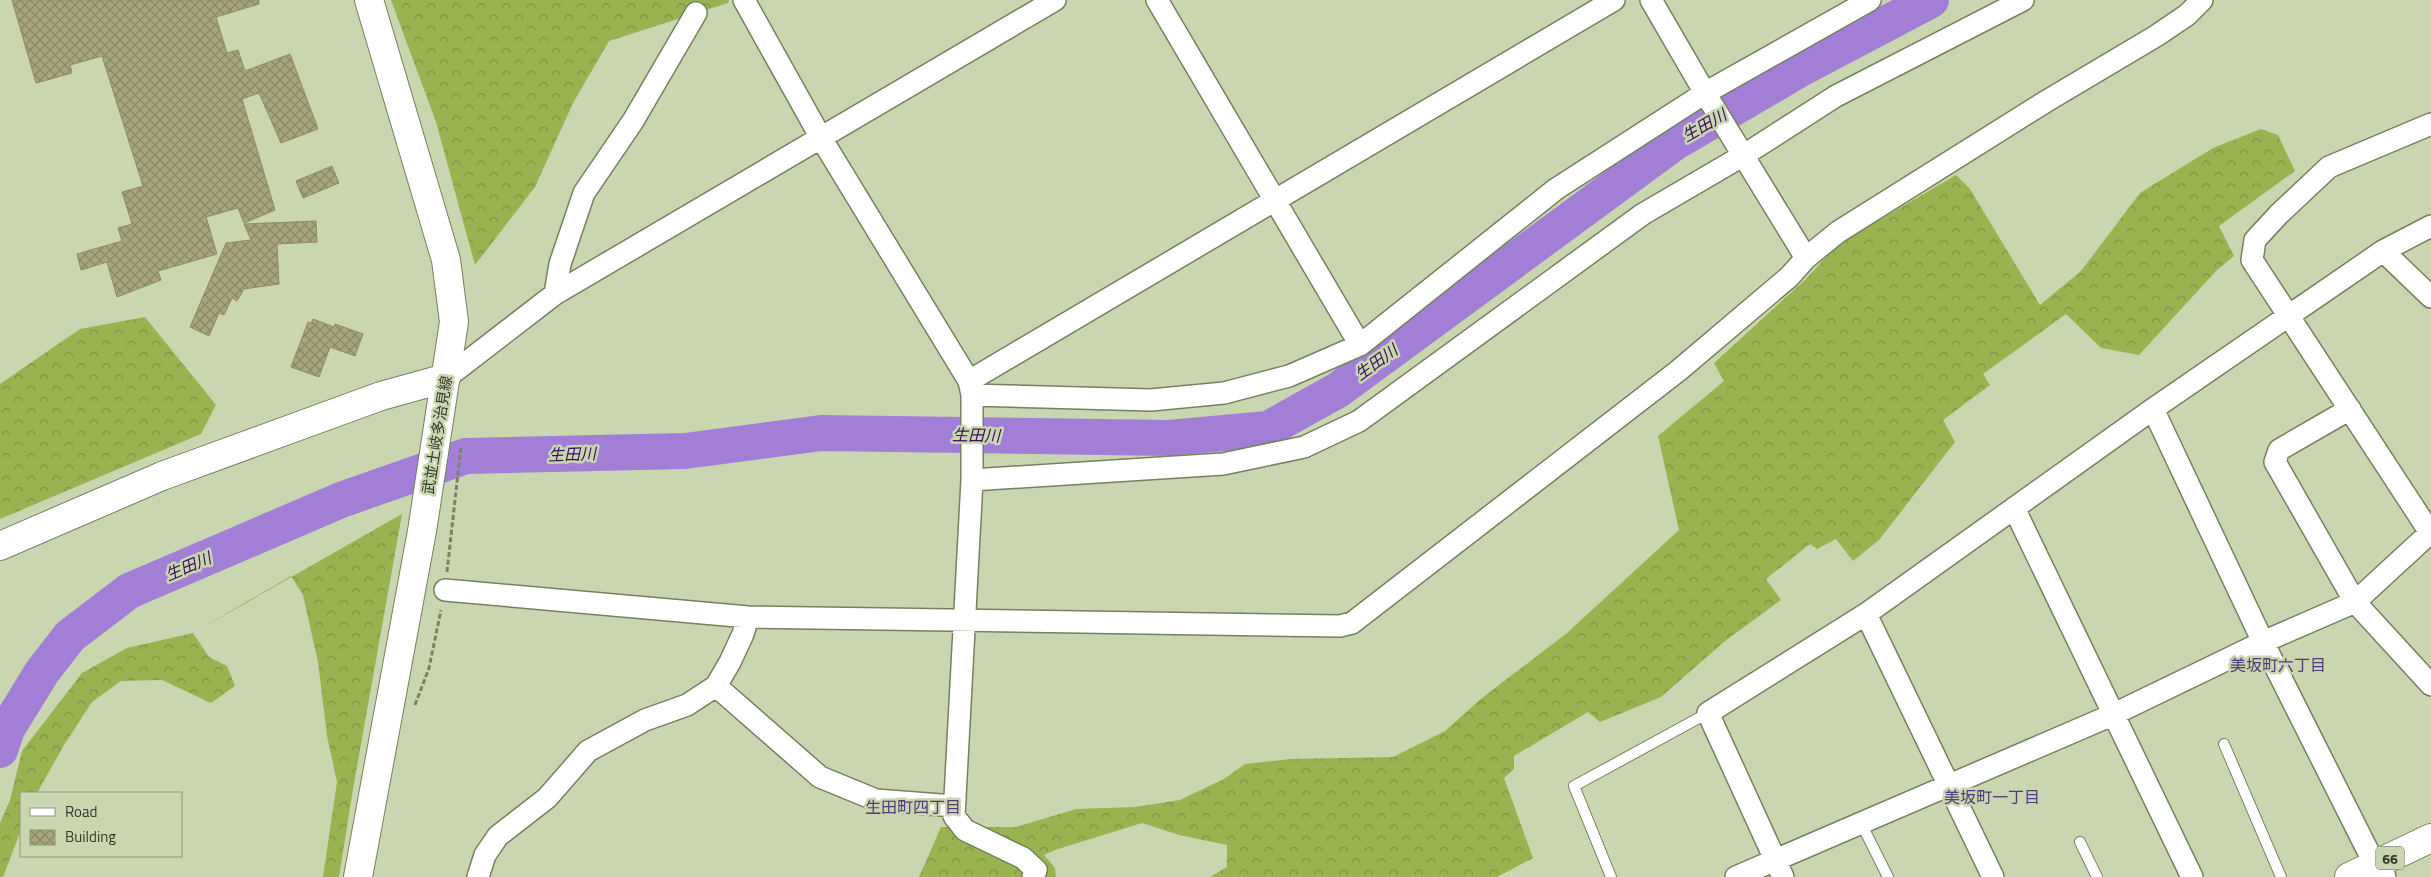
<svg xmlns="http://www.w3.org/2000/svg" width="2431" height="877" viewBox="0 0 2431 877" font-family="'Titillium Web','Noto Sans JP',sans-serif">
<defs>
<pattern id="forest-crowns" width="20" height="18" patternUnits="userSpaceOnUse" patternTransform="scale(1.25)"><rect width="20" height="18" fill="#98b350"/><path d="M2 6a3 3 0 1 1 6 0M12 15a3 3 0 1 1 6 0" fill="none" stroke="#7d9343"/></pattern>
<pattern id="building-cross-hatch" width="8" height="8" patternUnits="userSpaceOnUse" patternTransform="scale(1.25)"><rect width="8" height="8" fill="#a8a47d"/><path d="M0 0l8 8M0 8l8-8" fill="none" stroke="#8a8767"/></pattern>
</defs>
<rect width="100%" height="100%" fill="#cad6b0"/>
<path fill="url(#forest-crowns)" d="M391,0H729L728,3L609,41L573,103L535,187L475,265L436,122Z
M2261,129L2278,135L2295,171L2219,226L2234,256L2217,270L2139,355L2101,348L2066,314L1983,374L1990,385L1943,420L1955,442L1879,540L1853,561L1836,539L1817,549L1810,544L1766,579L1781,600L1725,641L1661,697L1600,722L1588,712L1514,756V769L1504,778L1533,858L1497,877H1210L1227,867V845L1179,835L1142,823L1055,850L1044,855L1055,868L1056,877H919L941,827H1016L1076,809L1135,807L1180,800L1224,779L1245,764L1291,759L1393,757L1445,731L1482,698L1567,633L1679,530L1658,436L1724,381L1714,363L1806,279L1837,245L1956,175L1970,189L2040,305L2081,271L2140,193L2213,148Z
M145,317L216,405L201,434L0,519V384L80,329Z
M402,514L353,789L339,877H323L337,782L327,736L318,662L303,595L291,576L193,633L209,657L227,666L235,686L211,703L162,680L121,681L92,702L64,745L37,793H21V830L3,877H0V823L10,800L22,751L82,673L127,648L193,633Z"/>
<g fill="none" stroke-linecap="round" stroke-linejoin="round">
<path stroke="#a37ed7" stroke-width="36" d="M0,750L7,729L42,672L70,636L129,591L341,500L466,456L685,451L821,433L1169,438L1268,429L1338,390L1674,143L1802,68L1931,0"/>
</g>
<path fill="url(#building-cross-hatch)" stroke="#8f8b66" d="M12,0H259V4L216,17L227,53L238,50L245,71L290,54L318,129L281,143L259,93L242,99L275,210L244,223L238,208L206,217L217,254L158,271L161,280L117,297L107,262L81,270L77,254L122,241L118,228L132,224L122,192L143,186L102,56L70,65L72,73L36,83Z
M332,166L339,183L303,198L296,181Z
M316,221L317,242L277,244L279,284L244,289L237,301L232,298L224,315L219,313L209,336L190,327L226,243L251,240L244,224Z
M313,319L334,327L335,324L363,334L355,356L330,347L319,377L291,367L308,322L311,323Z"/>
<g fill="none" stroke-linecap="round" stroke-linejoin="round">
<defs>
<path id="lane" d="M2224,744L2281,877
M1861,823L1888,877
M2080,842L2097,877
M1611,877L1574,786L1708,713"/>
<path id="street" d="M744,0L821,138L969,381L972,395V480L954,816L965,830L1023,858L1036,870L1033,877
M1157,0L1360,345
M1651,0L1705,93L1806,258
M2431,124L2329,167L2279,214L2255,240L2252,260L2431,534
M2383,251L2431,297
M555,294L560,264L584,193L633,121L696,13
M446,378L555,294L1055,0
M969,381L1614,0
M972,395L1151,400L1224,393L1289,376L1360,345L1556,189L1705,93L1870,0
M2153,409L2263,642L2375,865L2385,877
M2350,409L2279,450L2275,462L2355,602L2431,685
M972,480L1223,464L1304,447L1359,421L1643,214L1744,155L1836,96L2023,0
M2014,508L2192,877
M445,590L748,617L1340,626L1352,623L1678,371L1789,277L1806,258L1838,232L2045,102L2156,36L2187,15L2202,0
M1866,614L1993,877
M716,686L820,777L876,800L954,806
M478,877L485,855L498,836L547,798L588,751L645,720L687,705L716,686L730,662L743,634L748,617
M1736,877L2112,715L2263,642L2355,602L2431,532
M1783,877L1708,713L1866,614L2153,409L2383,251L2431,226"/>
<path id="secondary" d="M0,546L162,476L381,396L446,378
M358,877L422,531L454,322L446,260L369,0"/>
<path id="primary" d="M2349,877L2431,838"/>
</defs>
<use href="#lane" stroke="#76815e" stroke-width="12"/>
<use href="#street" stroke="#76815e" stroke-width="24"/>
<use href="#secondary" stroke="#76815e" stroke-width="30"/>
<use href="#primary" stroke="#76815e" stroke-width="30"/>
<path stroke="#798168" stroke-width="3" stroke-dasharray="5 2.5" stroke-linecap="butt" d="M447,572L461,446
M415,705L429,668L441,610"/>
<use href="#lane" stroke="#fff" stroke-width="10"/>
<use href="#street" stroke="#fff" stroke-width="21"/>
<use href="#secondary" stroke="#fff" stroke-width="28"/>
<use href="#primary" stroke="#fff" stroke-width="28"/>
</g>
<g text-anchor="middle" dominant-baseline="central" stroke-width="5" stroke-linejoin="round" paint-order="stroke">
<rect fill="#cad6b0" stroke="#616852" stroke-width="1" x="2376" y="846.5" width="28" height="23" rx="4"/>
<g font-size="14" font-weight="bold" fill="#34392a">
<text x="2390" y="858">66</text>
</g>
<g font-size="15" fill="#34392a" stroke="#cad6b0">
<text transform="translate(437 435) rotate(-81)">武並土岐多治見線</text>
</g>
<g font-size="16" font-style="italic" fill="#380d5f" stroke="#cad6b0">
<text transform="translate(1704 125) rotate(-30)">生田川</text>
<text transform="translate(1376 362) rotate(-36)">生田川</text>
<text transform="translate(976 435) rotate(1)">生田川</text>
<text transform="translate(572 454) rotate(-2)">生田川</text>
<text transform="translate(188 566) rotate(-23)">生田川</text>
</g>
<g font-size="16" fill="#543a76" stroke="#cad6b0">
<text x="2278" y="665">美坂町六丁目</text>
<text x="1992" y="797">美坂町一丁目</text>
<text x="913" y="807">生田町四丁目</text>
</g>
</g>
<rect x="20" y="792" width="162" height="65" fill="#cad6b0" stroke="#8e977a"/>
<rect x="30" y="808" width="25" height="8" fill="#ffffff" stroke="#8e977a"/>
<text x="65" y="817" font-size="15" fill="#34392a">Road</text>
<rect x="30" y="830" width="25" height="15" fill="url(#building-cross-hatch)" stroke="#8e977a"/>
<text x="65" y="842" font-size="15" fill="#34392a">Building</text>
</svg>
